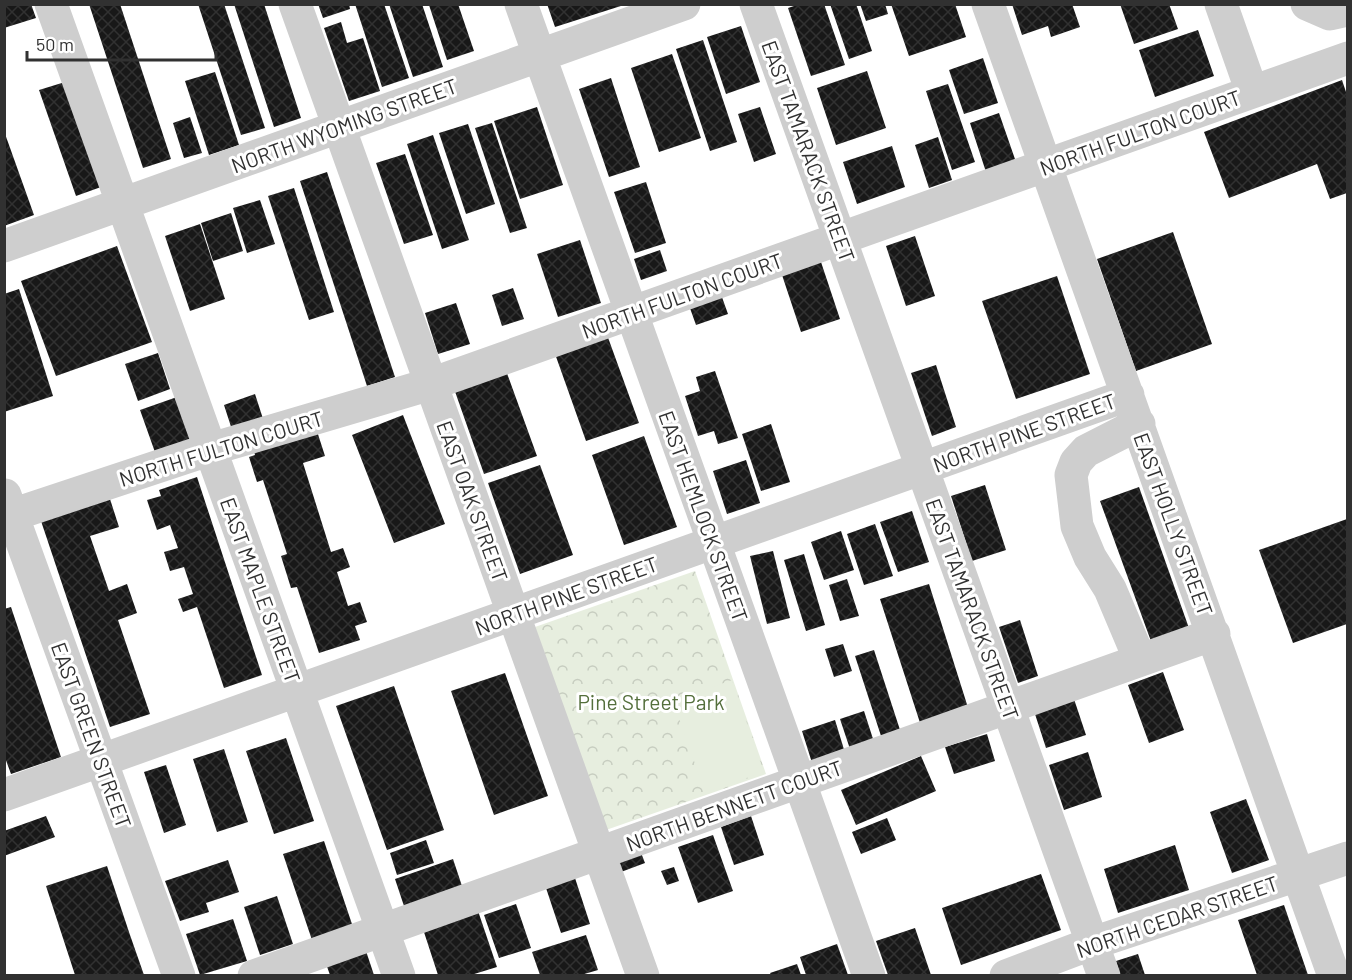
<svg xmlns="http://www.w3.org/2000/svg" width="1352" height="980" viewBox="0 0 1352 980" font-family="Barlow,sans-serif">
<defs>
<pattern id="park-crowns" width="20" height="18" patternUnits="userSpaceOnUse" patternTransform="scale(1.5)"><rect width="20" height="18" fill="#e7eedf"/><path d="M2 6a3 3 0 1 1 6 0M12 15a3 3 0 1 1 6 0" fill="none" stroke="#c7cdc0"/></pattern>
<pattern id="building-cross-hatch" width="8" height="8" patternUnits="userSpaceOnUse" patternTransform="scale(1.5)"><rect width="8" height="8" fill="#181818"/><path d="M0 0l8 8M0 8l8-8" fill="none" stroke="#313131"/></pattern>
</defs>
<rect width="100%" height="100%" fill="#fff"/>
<path fill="url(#park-crowns)" d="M695,571L766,774L606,830L535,627Z"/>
<path fill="#e7eedf" d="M732,680L764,772L705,792L673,701Z"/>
<path fill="url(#building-cross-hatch)" d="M4,4H31L36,18L4,28Z
M89,4H120L171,159L143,168Z
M198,4H224L265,128L241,135Z
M234,4H264L301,118L274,127Z
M318,4H349L350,9L323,18Z
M355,4H384L409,78L382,87Z
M389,4H422L443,67L413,77Z
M458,4L474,51L447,60L429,5Z
M547,4H624V5L555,27Z
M800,4H824L845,65L811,76L788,8Z
M830,4H856L872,51L849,59Z
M860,4H885L888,14L866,21Z
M891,4H955L966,37L909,56Z
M1012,4H1072L1080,27L1051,37L1048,26L1022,35Z
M1120,4H1169L1178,29L1134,44Z
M341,22L347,43L363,38L380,91L349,101L324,28Z
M741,26L760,82L726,94L707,37Z
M1198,30L1214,76L1155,97L1139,50Z
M703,40L737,142L710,151L676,49Z
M672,54L701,138L659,152L631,68Z
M983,58L998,103L964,114L949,70Z
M867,71L886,128L836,145L817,88Z
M215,72L239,145L209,155L185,81Z
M611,78L640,167L609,177L579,89Z
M1342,80L1347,95V193L1330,199L1317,164L1229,198L1204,132Z
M65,82L101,187L76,196L39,90Z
M948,84L975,162L952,170L926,91Z
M537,107L563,185L520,199L494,121Z
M760,107L776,154L754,162L738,114Z
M999,113L1016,162L986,172L970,123Z
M190,117L202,153L184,158L173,123Z
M492,123L527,228L510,233L475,128Z
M468,124L495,204L466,214L439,133Z
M4,131L34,215L4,226Z
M433,135L469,240L442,249L407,144Z
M938,137L952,180L929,188L915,145Z
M892,146L905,187L857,204L843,162Z
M405,154L433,235L404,244L376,163Z
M327,172L395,377L367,386L300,181Z
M646,182L666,243L635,253L614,192Z
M294,188L334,312L309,320L268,196Z
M260,200L275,244L247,253L233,208Z
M231,213L243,251L213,261L201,223Z
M200,224L225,299L190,311L165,236Z
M1173,232L1212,344L1136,371L1097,259Z
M915,236L935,296L906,306L886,246Z
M580,240L601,303L558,317L537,254Z
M117,246L152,342L56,376L21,281Z
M660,250L667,271L641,280L634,259Z
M818,253L840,319L801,332L779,266Z
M1057,276L1090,374L1016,399L982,301Z
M718,286L728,314L696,325L686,297Z
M513,288L524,319L502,326L492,295Z
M19,289L53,396L4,412V294Z
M456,303L470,344L438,354L425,313Z
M606,332L639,423L586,441L554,351Z
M158,353L170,389L138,401L125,364Z
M504,365L537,456L484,474L452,383Z
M936,365L956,427L932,436L911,373Z
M715,371L738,438L718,444L714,431L698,436L685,396L700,391L696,377Z
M255,394L265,425L234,436L224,405Z
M177,397L193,441L156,455L140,410Z
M403,415L445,524L394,543L352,435Z
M771,424L790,482L761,491L742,434Z
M316,428L325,456L303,463L331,552L343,548L350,567L337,572L348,606L360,602L367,622L355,626L360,640L319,653L297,587L291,588L281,556L287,554L263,480L257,482L249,457L255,455L253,449Z
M644,436L677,527L624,545L592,455Z
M746,460L760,503L727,514L713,471Z
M540,465L573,555L520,574L488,483Z
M197,477L262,675L224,688L197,607L183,612L178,599L193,594L184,567L170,571L164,552L178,548L170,525L157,530L147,500L161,496L159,490Z
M985,485L1006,550L972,561L951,496Z
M1139,487L1190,631L1152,644L1100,501Z
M110,499L119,527L90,536L109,591L127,584L137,613L118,620L150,714L110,727L41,521Z
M912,511L929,562L898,572L880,522Z
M1347,519V624L1293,643L1259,550Z
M875,524L893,576L864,585L847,534Z
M841,531L854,570L824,580L811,542Z
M773,551L790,618L767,624L750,556Z
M804,554L825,625L806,631L784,560Z
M847,579L859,616L840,621L829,585Z
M929,584L970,714L922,729L880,599Z
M11,607L61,757L11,774L4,755V609Z
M1020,620L1038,676L1018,683L999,627Z
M843,644L852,671L834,677L825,649Z
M874,650L901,733L882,739L855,656Z
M1163,672L1184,730L1149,743L1128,685Z
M505,673L548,796L494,815L451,691Z
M394,686L444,830L387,850L336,706Z
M1074,699L1086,735L1046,748L1034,711Z
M864,711L874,742L850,749L840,719Z
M835,720L846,756L813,766L802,731Z
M987,734L995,761L954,774L945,747Z
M286,738L314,821L274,834L246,751Z
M224,749L248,822L217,832L193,759Z
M1088,752L1102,797L1064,810L1049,765Z
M921,756L936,791L856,825L841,790Z
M166,765L186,825L164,833L144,772Z
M1246,799L1269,860L1232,873L1210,812Z
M46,816L55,837L4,856V831Z
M751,816L764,855L734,865L721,827Z
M887,818L896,840L861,854L852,832Z
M713,835L733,891L698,903L678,847Z
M426,840L434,863L397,875L390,853Z
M324,841L355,933L314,946L283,854Z
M1175,845L1189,890L1118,913L1104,869Z
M640,850L645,863L621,872L616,858Z
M453,859L465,895L407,915L395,879Z
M228,860L239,892L206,903L209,912L180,921L165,881Z
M107,866L130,935L144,975H75L46,886Z
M674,867L679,881L667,885L661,871Z
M1041,874L1061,930L961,965L942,908Z
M575,878L590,924L561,933L546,888Z
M277,896L293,944L260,955L244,907Z
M516,904L531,948L499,958L484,915Z
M1284,905L1308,975H1257L1238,920Z
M477,908L497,967L471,975H438L422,926Z
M233,919L247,961L200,975L186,934Z
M915,928L931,975H888L876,941Z
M586,935L598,970L581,975H540L532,952Z
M837,944L848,975H806L800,957Z
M365,948L374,975H330L325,961Z
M1138,954L1145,975H1120L1116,961Z
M797,964L801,975H771L770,973Z"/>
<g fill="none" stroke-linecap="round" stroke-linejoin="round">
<path stroke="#cecece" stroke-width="33" d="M51,4L399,976
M295,4L643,976
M521,4L869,976
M756,4L1104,976
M988,4L1334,976
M1221,4L1252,92
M1307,4L1330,14L1348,10
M4,246L684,4
M1139,424L1086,451L1076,462L1071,475L1077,526L1090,557L1110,589L1140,660
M5,495L179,976
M12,515L211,449L431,384L1348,58
M4,795L1128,395
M254,976L1214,634
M1006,976L1093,943L1348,858"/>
</g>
<g text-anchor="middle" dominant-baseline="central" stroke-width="6" stroke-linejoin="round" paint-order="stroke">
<g font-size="21" fill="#313131" stroke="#fff">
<text transform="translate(344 125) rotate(-20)">NORTH WYOMING STREET</text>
<text transform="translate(1140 132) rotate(-20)">NORTH FULTON COURT</text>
<text transform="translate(809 151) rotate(70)">EAST TAMARACK STREET</text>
<text transform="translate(682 295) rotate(-20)">NORTH FULTON COURT</text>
<text transform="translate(1024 432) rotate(-20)">NORTH PINE STREET</text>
<text transform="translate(221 448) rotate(-17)">NORTH FULTON COURT</text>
<text transform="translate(473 501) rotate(70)">EAST OAK STREET</text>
<text transform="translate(704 516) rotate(70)">EAST HEMLOCK STREET</text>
<text transform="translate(1174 524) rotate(70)">EAST HOLLY STREET</text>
<text transform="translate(261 590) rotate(70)">EAST MAPLE STREET</text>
<text transform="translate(566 595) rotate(-20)">NORTH PINE STREET</text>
<text transform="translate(973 609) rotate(70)">EAST TAMARACK STREET</text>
<text transform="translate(92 735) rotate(70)">EAST GREEN STREET</text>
<text transform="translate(734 805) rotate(-20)">NORTH BENNETT COURT</text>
<text transform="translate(1177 916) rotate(-19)">NORTH CEDAR STREET</text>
</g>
<g font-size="21" fill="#546f3c" stroke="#fff">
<text x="651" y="701">Pine Street Park</text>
</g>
</g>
<rect width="1352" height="980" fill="none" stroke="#313131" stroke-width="12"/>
<path d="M27 51v9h189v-9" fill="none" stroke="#313131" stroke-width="3"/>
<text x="36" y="51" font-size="18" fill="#313131" stroke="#ffffff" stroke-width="4.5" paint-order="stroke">50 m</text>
</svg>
